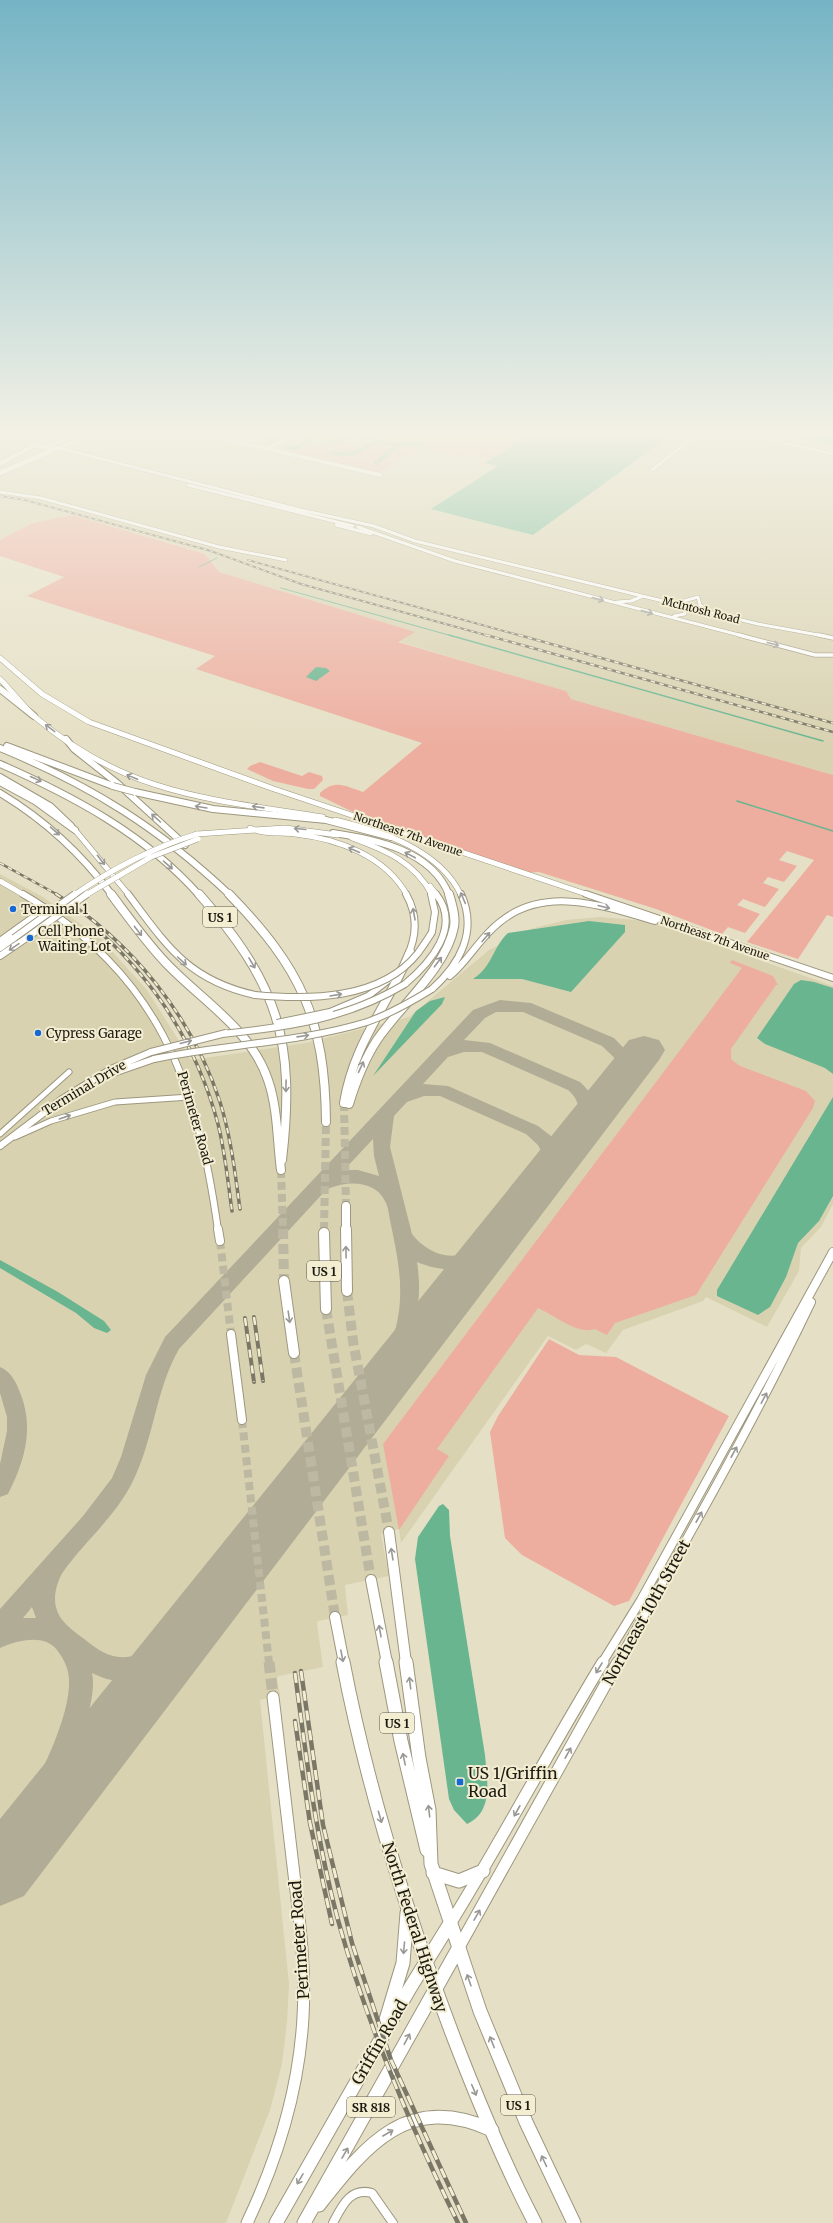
<svg xmlns="http://www.w3.org/2000/svg" width="833" height="2223" viewBox="0 0 833 2223" font-family="Merriweather,serif">
<rect width="100%" height="100%" fill="#e5e0c5"/>
<path fill="#d9d2b1" d="M0,436L27,439H39L45,436H305L280,449L378,473L421,448L463,457L469,454L490,459L485,463L499,466L432,509L533,535L670,436H788L833,445V775L571,699L566,691L397,641L414,632L219,572L205,554L72,515L34,523L0,540Z
M0,874L43,897L100,938L147,990L191,1060L306,1043L409,1017L489,950L530,929L566,920L599,917L648,921L833,986V1204L821,1227L801,1248L799,1271L767,1327L706,1297L703,1301L623,1330L606,1353L586,1344L576,1350L548,1336L401,1543L399,1529L381,1534L389,1576L345,1585L348,1615L318,1621L317,1623L323,1667L279,1676L277,1678L280,1695L260,1700L289,1984L287,2022L282,2064L270,2110L226,2223H0Z"/>
<path fill="#edae9f" d="M305,436H527L490,459L469,454L463,457L421,448L378,473L279,449Z
M72,515L205,554L219,572L415,632L398,642L566,691L571,699L833,775V917L827,915L798,959L747,942L814,860L787,851L779,860L797,866L784,882L768,877L763,883L779,889L765,907L743,899L737,905L760,914L745,933L728,927L722,934L656,909L539,872L525,873L355,813L320,796V793C336,779 344,786 363,792L422,743L196,669L215,656L27,596L64,577L0,556V540L33,523Z
M260,762L302,776L309,772L322,776L323,780L314,789H308L273,781L247,769L250,766Z
M732,960L773,976L778,985H776L731,1049V1059L740,1066L806,1091L815,1101L813,1108L696,1295L615,1323L607,1335L595,1329C578,1335 556,1316 538,1308L437,1449L449,1456L399,1530L383,1444L742,968L730,963Z
M549,1339L579,1355L616,1357L729,1416L629,1601L614,1606L522,1555L505,1538L490,1432L498,1416Z"/>
<path fill="#68b590" d="M527,436H670L533,535L431,509L498,466L485,463Z
M788,436H833V445Z
M316,667L326,668L330,671L316,681L306,677Z
M589,921L625,925V932L571,992L522,979H473C493,966 492,948 508,933Z
M801,980L814,982L833,988V1074L825,1068L765,1044L757,1038L794,984Z
M445,997L442,1004L373,1076L416,1011L430,1001Z
M833,1097V1196L819,1221L798,1243L786,1277L770,1307L758,1315L717,1296V1290Z
M0,1260L58,1292L104,1321L111,1330L107,1333L94,1328L76,1313L0,1268Z
M443,1504L449,1510L450,1536L485,1755C487,1779 494,1812 467,1824L454,1810L449,1799L415,1559L418,1537L439,1506Z"/>
<g fill="none" stroke-linecap="round" stroke-linejoin="round">
<path stroke="#68b590" stroke-width="1" d="M199,567L217,558
M281,588L452,636"/>
<path stroke="#68b590" stroke-width="1.5" d="M449,635L823,741
M737,801L833,831"/>
<path stroke="#68b590" stroke-width="4" d="M359,436L394,444H423
M271,443L268,440L278,436
M327,443L356,436
M285,447L296,448L314,436
M332,453L353,454L379,440
M376,463L398,444"/>
<path fill="#b0ac96" fill-rule="evenodd" d="M500,1000L531,1003L614,1038L640,1065L638,1069L632,1071L626,1069L602,1046L523,1012H496L485,1018L464,1040L490,1043L580,1082C598,1098 599,1114 587,1134L581,1136L575,1134L572,1130C580,1114 582,1102 568,1090L482,1052H464L448,1057L423,1084L448,1086L538,1126L551,1136L559,1151V1163L548,1185L542,1187L536,1185L533,1180L541,1163V1151L538,1145L526,1134L440,1096H424L407,1102L394,1116L390,1147L412,1234C424,1250 447,1262 467,1252C478,1246 486,1233 500,1238L502,1243C486,1274 445,1274 417,1262C426,1319 404,1358 377,1406L370,1409L363,1406L360,1400C371,1375 389,1354 396,1327C405,1291 398,1259 391,1225C389,1217 389,1208 385,1201C374,1179 344,1181 326,1190L179,1349C155,1391 154,1440 132,1483C114,1518 85,1541 63,1572C57,1581 53,1597 56,1607C59,1621 72,1630 83,1638C103,1654 115,1662 141,1654C162,1648 172,1624 191,1616L199,1620L203,1628C191,1657 153,1681 122,1681C111,1681 102,1678 92,1673C101,1713 47,1817 25,1852C21,1859 15,1873 9,1878C6,1879 3,1880 0,1881C0,1870 0,1855 0,1845C3,1835 16,1818 22,1808C40,1777 70,1717 69,1681C69,1669 64,1659 57,1650C44,1633 16,1641 0,1648V1609L83,1516L112,1478L121,1457L146,1375L165,1337L473,1010ZM373,1139L374,1156L379,1176L358,1170H344ZM32,1607L36,1618H23Z
M0,1367C10,1371 15,1380 19,1390C35,1427 25,1460 8,1494L0,1497V1464L7,1431V1417L0,1393Z"/>
<path fill="#b0ac96" fill-rule="evenodd" d="M644,1036L659,1040L665,1050L659,1060L24,1896L0,1906V1819L629,1040Z"/>
<path stroke="#bdb8a1" stroke-width="8" stroke-dasharray="8 4.5" stroke-linecap="butt" d="M220,1241L231,1334
M242,1420L269,1663"/>
<path stroke="#bdb8a1" stroke-width="11" stroke-dasharray="11 5.5" stroke-linecap="butt" d="M269,1662L273,1697"/>
<path stroke="#bdb8a1" stroke-width="8" stroke-dasharray="8 4" stroke-linecap="butt" d="M344,1103L346,1206
M281,1170L283,1230
M324,1230L326,1122"/>
<path stroke="#bdb8a1" stroke-width="10" stroke-dasharray="10 5" stroke-linecap="butt" d="M283,1229L284,1281
M324,1233V1229
M347,1291L353,1341L389,1532
M326,1309L371,1580
M294,1353L335,1617"/>
<defs>
<path id="street-far3" d="M752,436L833,454
M59,448L301,510L374,526L415,541L758,624L824,636
M652,470L695,436
M188,485L353,526
M0,492L41,498L219,547L286,560
M336,525L371,534
M358,527L455,561L743,636
M617,602L631,601L643,596
M677,603L698,597L700,605L708,610
M674,616L685,614V611L677,607"/>
<path id="street-far2" d="M739,635L815,655H833
M819,635L833,638"/>
<path id="street-far1" d="M0,1134L69,1072
M15,1137L51,1121L115,1102L190,1097"/>
<path id="street" d="M333,2223C342,2206 350,2187 372,2193L393,2223"/>
<path id="secondary-far4" d="M212,436L380,475
M49,447L73,436
M268,448L292,436
M54,450L87,436
M0,464L33,446L59,448"/>
<path id="secondary-far3" d="M0,658L42,694L89,722L274,789L589,895
M0,679C12,691 22,705 35,717C127,795 210,799 323,817
M335,820C381,831 439,849 461,895
M250,828C265,835 280,832 295,834C339,839 385,856 407,895
M75,830L129,895
M197,834L285,828L338,835
M352,838C385,850 415,862 432,895
M0,881L24,895
M430,886L437,895"/>
<path id="secondary-far2" d="M23,894C159,975 197,1081 218,1230
M128,894C167,946 188,980 255,995
M406,894C418,915 417,936 407,957
M431,894L435,912L432,932
M586,894L833,978
M0,941L46,908
M0,948L14,938
M0,956L28,937
M450,976C469,960 480,937 500,922C545,885 605,906 655,921
M405,984C430,963 462,927 436,894
M432,989C460,964 478,931 461,894
M330,1012L368,996L391,978
M105,1076L154,1059
M0,1146L62,1099L111,1069L151,1052"/>
<path id="secondary-far1" d="M218,1229L220,1241
M231,1334L242,1420
M602,1663L641,1600L833,1252
M617,1663C684,1544 752,1426 811,1302"/>
<path id="secondary" d="M450,1924C503,1838 550,1749 603,1662
M459,1947L618,1662
M247,2223C278,2158 299,2089 303,2017C306,1966 299,1916 293,1866C286,1809 280,1753 273,1697"/>
<path id="primary-far3" d="M66,739L74,749L117,783L185,845
M7,746L113,786
M0,748C90,785 159,828 230,895
M0,764C73,796 146,835 199,895
M0,777L50,806L71,826
M135,792L213,809L326,820L391,837
M333,833C374,839 432,850 449,895"/>
<path id="primary-far2" d="M199,894C278,984 296,1040 282,1160
M229,894C301,968 325,1019 326,1122
M344,1103C354,1042 388,1006 410,952
M349,1104C356,1081 364,1060 377,1040C400,1006 446,968 454,927C456,916 452,905 449,894
M346,1206V1230"/>
<path id="primary-far1" d="M346,1229L347,1291
M324,1233L326,1309
M284,1281L294,1353
M389,1532L406,1663
M371,1580L387,1663
M335,1617L344,1663"/>
<path id="primary" d="M343,1662C368,1792 408,1918 455,2041C479,2103 504,2164 535,2223
M386,1662L401,1741L427,1850
M406,1662L419,1758L429,1810L431,1864L480,2011L526,2122L574,2223
M433,1873L459,1881L483,1871
M385,2023L403,1963L407,1913
M319,2205C367,2144 408,2092 492,2130
M276,2223L410,1988L449,1925
M304,2223L458,1949"/>
<path id="highway-far2" d="M0,473L53,450"/>
<path id="highway-far1" d="M0,689L34,716
M0,782L35,801L75,830
M0,793C45,820 81,853 112,895"/>
<path id="highway" d="M111,894C129,918 146,942 166,963C201,1000 251,1029 268,1080C278,1109 277,1140 281,1170"/>
</defs>
<use href="#street-far3" stroke="#9c977e" stroke-width="4"/>
<use href="#street-far2" stroke="#9c977e" stroke-width="5"/>
<use href="#street-far1" stroke="#9c977e" stroke-width="7"/>
<use href="#street" stroke="#9c977e" stroke-width="10"/>
<use href="#secondary-far4" stroke="#9c977e" stroke-width="5"/>
<use href="#secondary-far3" stroke="#9c977e" stroke-width="6"/>
<use href="#secondary-far2" stroke="#9c977e" stroke-width="8"/>
<use href="#secondary-far1" stroke="#9c977e" stroke-width="10"/>
<use href="#secondary" stroke="#9c977e" stroke-width="13"/>
<use href="#primary-far3" stroke="#9c977e" stroke-width="8"/>
<use href="#primary-far2" stroke="#9c977e" stroke-width="10"/>
<use href="#primary-far1" stroke="#9c977e" stroke-width="12"/>
<use href="#primary" stroke="#9c977e" stroke-width="15"/>
<use href="#highway-far2" stroke="#9c977e" stroke-width="6"/>
<use href="#highway-far1" stroke="#9c977e" stroke-width="8"/>
<use href="#highway" stroke="#9c977e" stroke-width="10"/>
<use href="#street-far3" stroke="#fff" stroke-width="3"/>
<use href="#street-far2" stroke="#fff" stroke-width="3.5"/>
<use href="#street-far1" stroke="#fff" stroke-width="5"/>
<use href="#street" stroke="#fff" stroke-width="8"/>
<use href="#secondary-far4" stroke="#fff" stroke-width="4"/>
<use href="#secondary-far3" stroke="#fff" stroke-width="5"/>
<use href="#secondary-far2" stroke="#fff" stroke-width="6"/>
<use href="#secondary-far1" stroke="#fff" stroke-width="8"/>
<use href="#secondary" stroke="#fff" stroke-width="11"/>
<use href="#primary-far3" stroke="#fff" stroke-width="6"/>
<use href="#primary-far2" stroke="#fff" stroke-width="8"/>
<use href="#primary-far1" stroke="#fff" stroke-width="10"/>
<use href="#primary" stroke="#fff" stroke-width="13"/>
<use href="#highway-far2" stroke="#fff" stroke-width="5"/>
<use href="#highway-far1" stroke="#fff" stroke-width="6"/>
<use href="#highway" stroke="#fff" stroke-width="8"/>
<defs>
<path id="rail-far4" d="M0,496L25,500L211,551L301,584L489,636
M248,560L522,636"/>
<path id="rail-far3" d="M486,635L833,732
M519,635L833,723
M0,863L58,895"/>
<path id="rail-far2" d="M56,894C132,942 192,1016 220,1102C231,1137 235,1173 240,1209
M101,933C158,985 198,1049 218,1124C225,1152 228,1182 232,1211"/>
<path id="rail-far1" d="M254,1317L263,1381
M245,1318L254,1382"/>
<path id="rail" d="M301,1671L323,1825L352,1943L391,2060L466,2223
M295,1673C306,1756 316,1839 338,1920C367,2025 410,2125 458,2223
M295,1721L310,1823L332,1924"/>
</defs>
<use href="#rail-far4" stroke="#7b7766" stroke-width="2"/>
<use href="#rail-far3" stroke="#7b7766" stroke-width="2.5"/>
<use href="#rail-far2" stroke="#7b7766" stroke-width="3.5"/>
<use href="#rail-far1" stroke="#7b7766" stroke-width="4"/>
<use href="#rail" stroke="#7b7766" stroke-width="4.5"/>
<use href="#rail-far4" stroke="#f3edd2" stroke-width="1" stroke-dasharray="3.5" stroke-linecap="butt"/>
<use href="#rail-far3" stroke="#f3edd2" stroke-width="1.5" stroke-dasharray="4.5" stroke-linecap="butt"/>
<use href="#rail-far2" stroke="#f3edd2" stroke-width="2" stroke-dasharray="5.5" stroke-linecap="butt"/>
<use href="#rail-far1" stroke="#f3edd2" stroke-width="2.5" stroke-dasharray="8" stroke-linecap="butt"/>
<use href="#rail" stroke="#f3edd2" stroke-width="3" stroke-dasharray="10" stroke-linecap="butt"/>
<defs>
<path id="secondary-bridge-far1" d="M74,895C112,869 152,848 197,834
M86,895L151,857L198,839"/>
<path id="secondary-bridge" d="M28,937L87,894
M14,938L75,894
M255,995C309,1000 381,1000 418,953C423,946 428,939 432,932
M277,1023L330,1012
M222,1034C288,1027 347,1019 405,984
M151,1052L226,1033
M154,1059C224,1044 298,1043 367,1022C390,1014 411,1002 432,989"/>
<path id="primary-bridge" d="M113,786L135,792"/>
</defs>
<use href="#secondary-bridge-far1" stroke="#9c977e" stroke-width="6" stroke-linecap="butt"/>
<use href="#secondary-bridge" stroke="#9c977e" stroke-width="8" stroke-linecap="butt"/>
<use href="#primary-bridge" stroke="#9c977e" stroke-width="8" stroke-linecap="butt"/>
<use href="#secondary-bridge-far1" stroke="#fff" stroke-width="5"/>
<use href="#secondary-bridge" stroke="#fff" stroke-width="6"/>
<use href="#primary-bridge" stroke="#fff" stroke-width="6"/>
</g>
<defs><path id="oneway-shaft" d="M-6 0H5M1.5-3L5.5 0L1.5 3" fill="none" stroke-width="1.6" stroke-linecap="round" stroke-linejoin="round"/></defs>
<g stroke="#999894">
<use href="#oneway-shaft" transform="translate(598 599) rotate(15)"/>
<use href="#oneway-shaft" transform="translate(647 612) rotate(15)"/>
<use href="#oneway-shaft" transform="translate(773 644) rotate(15)"/>
<use href="#oneway-shaft" transform="translate(50 728) rotate(-143)"/>
<use href="#oneway-shaft" transform="translate(132 777) rotate(-158)"/>
<use href="#oneway-shaft" transform="translate(36 779) rotate(25)"/>
<use href="#oneway-shaft" transform="translate(201 807) rotate(-171)"/>
<use href="#oneway-shaft" transform="translate(258 807) rotate(-172)"/>
<use href="#oneway-shaft" transform="translate(156 818) rotate(-138)"/>
<use href="#oneway-shaft" transform="translate(300 829) rotate(-175)"/>
<use href="#oneway-shaft" transform="translate(55 831) rotate(41)"/>
<use href="#oneway-shaft" transform="translate(354 850) rotate(-156)"/>
<use href="#oneway-shaft" transform="translate(410 855) rotate(-152)"/>
<use href="#oneway-shaft" transform="translate(101 860) rotate(52)"/>
<use href="#oneway-shaft" transform="translate(168 865) rotate(41)"/>
<use href="#oneway-shaft" transform="translate(463 898) rotate(-113)"/>
<use href="#oneway-shaft" transform="translate(604 907) rotate(14)"/>
<use href="#oneway-shaft" transform="translate(414 914) rotate(-100)"/>
<use href="#oneway-shaft" transform="translate(138 931) rotate(52)"/>
<use href="#oneway-shaft" transform="translate(486 937) rotate(-50)"/>
<use href="#oneway-shaft" transform="translate(14 947) rotate(146)"/>
<use href="#oneway-shaft" transform="translate(182 961) rotate(42)"/>
<use href="#oneway-shaft" transform="translate(438 962) rotate(-53)"/>
<use href="#oneway-shaft" transform="translate(252 963) rotate(59)"/>
<use href="#oneway-shaft" transform="translate(336 995) rotate(-10)"/>
<use href="#oneway-shaft" transform="translate(303 1036) rotate(-8)"/>
<use href="#oneway-shaft" transform="translate(186 1042) rotate(-15)"/>
<use href="#oneway-shaft" transform="translate(361 1067) rotate(-65)"/>
<use href="#oneway-shaft" transform="translate(286 1086) rotate(91)"/>
<use href="#oneway-shaft" transform="translate(65 1117) rotate(-19)"/>
<use href="#oneway-shaft" transform="translate(346 1252) rotate(-91)"/>
<use href="#oneway-shaft" transform="translate(289 1317) rotate(82)"/>
<use href="#oneway-shaft" transform="translate(764 1398) rotate(-62)"/>
<use href="#oneway-shaft" transform="translate(734 1452) rotate(-61)"/>
<use href="#oneway-shaft" transform="translate(699 1517) rotate(-61)"/>
<use href="#oneway-shaft" transform="translate(392 1554) rotate(-99)"/>
<use href="#oneway-shaft" transform="translate(380 1631) rotate(-100)"/>
<use href="#oneway-shaft" transform="translate(342 1656) rotate(79)"/>
<use href="#oneway-shaft" transform="translate(599 1668) rotate(121)"/>
<use href="#oneway-shaft" transform="translate(410 1683) rotate(-97)"/>
<use href="#oneway-shaft" transform="translate(568 1753) rotate(-61)"/>
<use href="#oneway-shaft" transform="translate(404 1759) rotate(-102)"/>
<use href="#oneway-shaft" transform="translate(429 1811) rotate(-97)"/>
<use href="#oneway-shaft" transform="translate(517 1811) rotate(119)"/>
<use href="#oneway-shaft" transform="translate(380 1817) rotate(74)"/>
<use href="#oneway-shaft" transform="translate(477 1915) rotate(-60)"/>
<use href="#oneway-shaft" transform="translate(404 1948) rotate(95)"/>
<use href="#oneway-shaft" transform="translate(469 1980) rotate(-109)"/>
<use href="#oneway-shaft" transform="translate(407 2039) rotate(-62)"/>
<use href="#oneway-shaft" transform="translate(492 2042) rotate(-112)"/>
<use href="#oneway-shaft" transform="translate(474 2090) rotate(67)"/>
<use href="#oneway-shaft" transform="translate(388 2133) rotate(-30)"/>
<use href="#oneway-shaft" transform="translate(345 2153) rotate(-60)"/>
<use href="#oneway-shaft" transform="translate(544 2161) rotate(-115)"/>
<use href="#oneway-shaft" transform="translate(300 2179) rotate(120)"/>
</g>
<linearGradient id="sky" x2="0" y2="1"><stop stop-color="#75b4c5"/><stop offset="0.58" stop-color="#f3f1e5"/><stop offset="1" stop-color="#f3f1e5" stop-opacity="0"/></linearGradient>
<rect width="833" height="747" fill="url(#sky)"/>
<g fill="#1668d2" stroke="#f3edd2" stroke-width="1.5">
<circle cx="13" cy="909" r="4"/>
<circle cx="30" cy="938" r="4"/>
<circle cx="38" cy="1033" r="4"/>
<rect x="456" y="1778" width="8" height="8" rx="2"/>
</g>
<g text-anchor="middle" dominant-baseline="central" stroke-width="4" stroke-linejoin="round" paint-order="stroke">
<g font-size="11" fill="#1c1a11" stroke="#f3edd2">
<text transform="translate(701 610) rotate(14)">McIntosh Road</text>
<text transform="translate(408 834) rotate(19)">Northeast 7th Avenue</text>
<text transform="translate(715 938) rotate(19)">Northeast 7th Avenue</text>
</g>
<g fill="#f3edd2" stroke="#5c594b" stroke-width="1">
<rect x="203" y="907" width="34" height="20" rx="3"/>
<rect x="307" y="1261" width="34" height="20" rx="3"/>
<rect x="380" y="1713" width="34" height="20" rx="3"/>
<rect x="501" y="2095" width="34" height="20" rx="3"/>
<rect x="347" y="2097" width="48" height="20" rx="3"/>
</g>
<g font-size="12" font-weight="bold" fill="#1c1a11">
<text x="220" y="917">US 1</text>
<text x="324" y="1271">US 1</text>
<text x="397" y="1723">US 1</text>
<text x="518" y="2105">US 1</text>
<text x="371" y="2107">SR 818</text>
</g>
<g font-size="13" fill="#1c1a11" stroke="#f3edd2" text-anchor="start">
<text x="21" y="909">Terminal 1</text>
<text x="38" y="931">Cell Phone<tspan x="38" dy="15">Waiting Lot</tspan></text>
<text x="46" y="1033">Cypress Garage</text>
</g>
<g font-size="13" fill="#1c1a11" stroke="#f3edd2">
<text transform="translate(84 1088) rotate(-31)">Terminal Drive</text>
<text transform="translate(195 1118) rotate(74)">Perimeter Road</text>
</g>
<g font-size="16" fill="#1c1a11" stroke="#f3edd2">
<text transform="translate(646 1612) rotate(-61)">Northeast 10th Street</text>
<text transform="translate(415 1927) rotate(72)">North Federal Highway</text>
<text transform="translate(299 1940) rotate(-94)">Perimeter Road</text>
<text transform="translate(379 2042) rotate(-60)">Griffin Road</text>
</g>
<g font-size="16" fill="#1c1a11" stroke="#f3edd2" text-anchor="start">
<text x="468" y="1773">US 1/Griffin<tspan x="468" dy="18">Road</tspan></text>
</g>
</g>
</svg>
